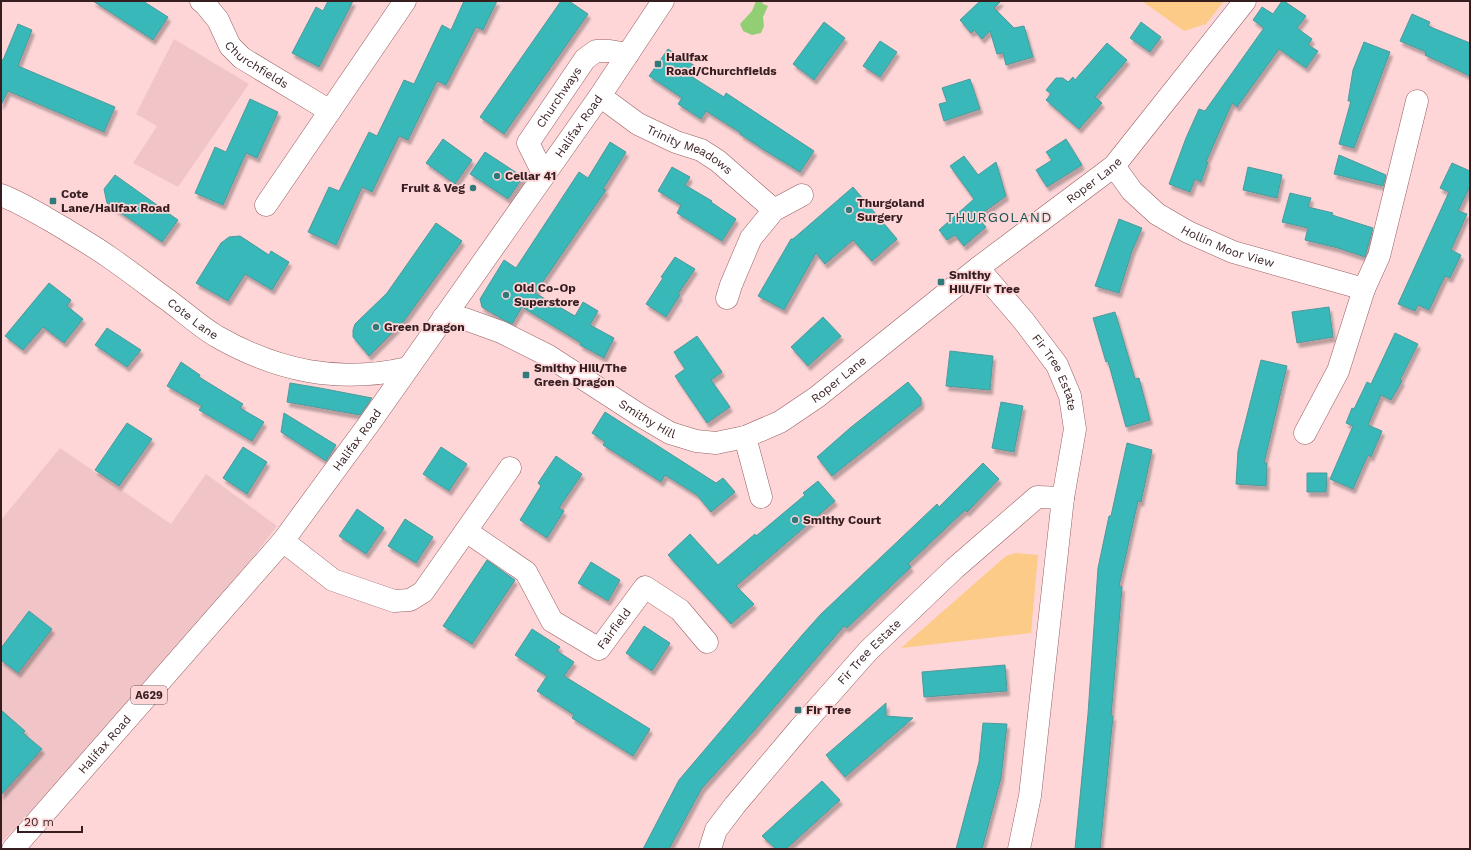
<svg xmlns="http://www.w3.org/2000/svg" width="1471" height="850" viewBox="0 0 1471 850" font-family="'Work Sans',sans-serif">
<defs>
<filter id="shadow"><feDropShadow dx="2.5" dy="4.5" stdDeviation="1" flood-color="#0004"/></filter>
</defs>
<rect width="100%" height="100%" fill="#fed6d8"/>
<path fill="#f1c5c7" d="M174,39L249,84L178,187L133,163L157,126L136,114Z
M60,448L171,524L206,474L277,526L254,556L74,766L1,843V520Z"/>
<path fill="#fbcb87" d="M1142,1H1224L1206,24L1184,31Z
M1015,553L1038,555L1031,633L901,648L1006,556Z"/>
<path fill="#92ce74" d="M756,1H762L763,4L768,6L763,17L764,26L761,33L752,35L743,31L740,24L752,11Z"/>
<path fill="#38b8b9" stroke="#4f999a" filter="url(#shadow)" d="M93,1H143L168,17L153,40Z
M328,1H353L319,67L292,53L316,7L323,11Z
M464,1H497L483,30L476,27L446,85L437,81L408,140L399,136L372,192L362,187L336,245L308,232L329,187L339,191L369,132L377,136L404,80L414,84L442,25L451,30Z
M561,1H569L588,14L504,134L480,117Z
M980,1H1001L994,8L1014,28L1024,26L1033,57L1006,65L1003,53L997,54L990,31L982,39L974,30L971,33L960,20Z
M1282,1H1284L1306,16L1297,28L1312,39L1308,45L1318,51L1306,68L1279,49L1237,107L1232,103L1206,162H1208L1201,182L1195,179L1190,192L1169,184L1186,138L1199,109L1205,111L1264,28L1253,20L1262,7L1273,14Z
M1412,14L1430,22L1428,26L1470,43V76L1425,55L1426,52L1400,41Z
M824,22L845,38L814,80L793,64Z
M1141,22L1161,37L1150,52L1130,38Z
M18,24L32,30L18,66L115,107L104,132L8,91L1,105V59L3,60Z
M880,41L897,52L880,77L863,66Z
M1364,42L1390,52L1354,148L1339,144L1351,101H1348L1353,70Z
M1107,43L1127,60L1095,97L1102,103L1079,129L1046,100L1051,94L1046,90L1056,78H1063L1068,82L1073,77L1075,80Z
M668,49L695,66L689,75L724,97L726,93L814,151L800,172L764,150L740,134L741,133L706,111L701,119L678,104L682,98L649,76Z
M970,79L980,109L944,121L939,104L947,102L942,88Z
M250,99L278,112L257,158L246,153L223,205L195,193L215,147L226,152Z
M443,139L472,160L455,184L426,163Z
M1066,139L1082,165L1047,187L1036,170L1052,160L1046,152Z
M610,142L626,152L603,189L606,190L535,293L575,316L583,302L598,311L590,325L614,338L604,358L580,345L581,343L522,307L512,324L502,319L482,307L480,299L504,260L516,268L579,172L588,178Z
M485,152L523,177L508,199L470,174Z
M1339,155L1386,175L1383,186L1334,174Z
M964,156L978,175L996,162L1006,196L977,217L986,227L964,246L955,235L947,240L939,230L974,199L950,166Z
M1452,163L1470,171V186L1458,211L1467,214L1451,250L1461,255L1450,278L1445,276L1429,310L1418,305L1415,311L1398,304L1449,192L1440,188Z
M672,167L690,177L685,185L712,201L711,202L736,219L722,241L677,213L681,205L658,191Z
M1248,167L1282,175L1277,198L1243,190Z
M115,175L178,220L162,242L107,203L104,189Z
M853,187L897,239L872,261L853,240L825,264L816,253L784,310L758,296L791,239H793Z
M1290,193L1311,198L1308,207L1333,213L1332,215L1373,228L1365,257L1338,248L1305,240L1308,228L1282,222Z
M1119,219L1142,228L1132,251L1119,293L1095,286Z
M436,223L462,241L404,321L369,356L353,337V330L355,324L387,293Z
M240,236L269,255L271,251L289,262L272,290L245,274L228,301L196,283L221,243L229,237Z
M675,257L695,269L678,294L680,295L666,317L646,304L663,278L661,277Z
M49,283L71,300L67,306L83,319L64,343L43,327L23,350L5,336Z
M1329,307L1333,337L1297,343L1292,312Z
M1115,312L1135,379L1139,378L1150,420L1126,427L1108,361L1106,362L1093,318Z
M823,317L841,336L808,366L791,347Z
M107,328L141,350L127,367L95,345Z
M1395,333L1418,344L1400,380L1402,381L1391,400L1381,395L1368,425L1382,431L1371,457L1368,455L1353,489L1330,479L1353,426L1346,423L1352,408L1354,409L1367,382L1371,384Z
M697,336L722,372L711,380L730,407L707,423L675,376L685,369L674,352Z
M950,351L993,356L990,390L946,386Z
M1261,360L1287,366L1264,463H1267L1266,486L1236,484L1238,451Z
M181,362L200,375L199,377L243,404L240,408L264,422L252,441L199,410L202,406L167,386Z
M908,382L921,398V405L832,476L817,457L850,428Z
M290,383L320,388L372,398L360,415L287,402Z
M1001,402L1023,406L1014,452L992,448Z
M605,412L716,483L723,478L735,492L711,512L697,495L665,475L661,482L603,445L605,442L592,433Z
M284,413L336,445L326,461L281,432Z
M127,423L152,439L119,486L95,470Z
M1127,443L1152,450L1141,502L1138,501L1119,586L1122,587L1111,716H1113L1100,849H1075L1088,714L1098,568L1109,516H1111Z
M243,447L267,462L247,494L223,478Z
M441,447L467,464L449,491L423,474Z
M556,456L582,474L559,508L564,511L547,538L520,520L541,486L538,483Z
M983,463L999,479L967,512L965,510L908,564L911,567L847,628L844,626L753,732L702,788L669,849H643L679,780L803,634L821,614L860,577L937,504L939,507Z
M1307,473H1327L1326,492H1307Z
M818,481L835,501L736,586L754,604L731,624L668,555L690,534L718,565L755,534L756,536L805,495L803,493Z
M357,509L384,528L366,554L339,536Z
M405,519L433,537L416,563L388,546Z
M487,560L515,580L472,644L443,626Z
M591,562L620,580L608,601L578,583Z
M29,611L52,629L18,673L1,660V648Z
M644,626L670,643L652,671L626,653Z
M532,629L560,647L557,651L574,662L564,676L650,729L633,756L572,718L574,715L537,691L547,676L515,655Z
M1005,665L1007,691L924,697L922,672Z
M886,703V716L913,718L845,777L826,755Z
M1,710L25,731L23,733L42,749L1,795Z
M983,723L1007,724L1001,778L982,849H956L979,762Z
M822,781L840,800L786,849H776L762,836Z"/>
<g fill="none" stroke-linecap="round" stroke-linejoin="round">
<defs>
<g id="minor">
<path id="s1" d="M201,1L205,4L218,20L230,46L242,58L330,111"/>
<path id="s2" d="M600,96L638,124L676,142L701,150L718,161L774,210"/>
<path id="s3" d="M1114,166L1132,191L1157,214L1188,232L1233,252L1364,289"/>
<path id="s4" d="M544,175L528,143L585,59L596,51H610L628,54"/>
<path id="s5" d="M1,195C24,204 44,217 65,229C79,238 95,247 109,257C128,270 146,284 165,298C182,310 198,325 216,336C277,371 339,384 408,368"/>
<path d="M266,205L405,1"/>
<path id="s6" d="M978,268L1023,320L1057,365L1070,396L1075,429L1063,498L1030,796L1019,849"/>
<path d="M727,298L731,285L751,238L774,210L802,195"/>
<path id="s7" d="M443,318L454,317L465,319L501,332L547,355L641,416L670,433L696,441L716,443L745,437L780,422L817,397L978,268L1114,166L1245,1"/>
<path d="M1305,433L1338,371L1364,289L1379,256L1417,101"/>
<path d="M745,437L761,497"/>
<path id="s8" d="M466,531L526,572L552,621L599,649L645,587L680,610L707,642"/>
<path d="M283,541L333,580L394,601L410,600L423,592L510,468"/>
<path id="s9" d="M710,849L716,830L735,805L800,728L868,651L955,568L1037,497L1063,498"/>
</g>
<g id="highway">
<path id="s10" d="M13,849L283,541L371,421L600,96L663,1"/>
</g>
</defs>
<use href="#minor" stroke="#985f63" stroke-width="23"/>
<use href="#highway" stroke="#985f63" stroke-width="23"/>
<use href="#minor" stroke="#fff" stroke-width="22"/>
<use href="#highway" stroke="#fff" stroke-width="22"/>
</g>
<g fill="#317a7b" stroke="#fed6d8" stroke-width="1.5">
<rect x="654" y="60" width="8" height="8" rx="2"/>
<circle cx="497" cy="176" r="4"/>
<circle cx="473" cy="188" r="4"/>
<rect x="49" y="197" width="8" height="8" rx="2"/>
<circle cx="849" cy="210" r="4"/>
<rect x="937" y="278" width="8" height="8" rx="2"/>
<circle cx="506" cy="295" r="4"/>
<circle cx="376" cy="327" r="4"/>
<rect x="522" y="371" width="8" height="8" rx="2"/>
<circle cx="795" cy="520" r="4"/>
<rect x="794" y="706" width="8" height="8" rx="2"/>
</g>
<g text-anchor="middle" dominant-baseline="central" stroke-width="3.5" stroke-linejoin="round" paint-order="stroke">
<rect fill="#fed6d8" stroke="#725557" stroke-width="1" x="131" y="686" width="36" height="18" rx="3"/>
<g font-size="11" font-weight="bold" fill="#361e20">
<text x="149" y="695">A629</text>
</g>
<g font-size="12" font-weight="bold" fill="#361e20" stroke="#fed6d8" text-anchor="start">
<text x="666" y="57">Halifax<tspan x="666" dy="14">Road/Churchfields</tspan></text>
<text x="505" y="176">Cellar 41</text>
<text x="465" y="188" text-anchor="end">Fruit &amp; Veg</text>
<text x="61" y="194">Cote<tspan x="61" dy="14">Lane/Halifax Road</tspan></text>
<text x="857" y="203">Thurgoland<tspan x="857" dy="14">Surgery</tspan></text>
<text x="949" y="275">Smithy<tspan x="949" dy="14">Hill/Fir Tree</tspan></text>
<text x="514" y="288">Old Co-Op<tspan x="514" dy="14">Superstore</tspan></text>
<text x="384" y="327">Green Dragon</text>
<text x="534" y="368">Smithy Hill/The<tspan x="534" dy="14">Green Dragon</tspan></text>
<text x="803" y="520">Smithy Court</text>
<text x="806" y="710">Fir Tree</text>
</g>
<g font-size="12" fill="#361e20" stroke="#fed6d8">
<text stroke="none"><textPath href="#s1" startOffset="87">Churchfields</textPath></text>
<text stroke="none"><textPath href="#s4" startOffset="91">Churchways</textPath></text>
<text stroke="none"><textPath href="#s10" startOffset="919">Halifax Road</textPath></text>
<text stroke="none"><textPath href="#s2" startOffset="105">Trinity Meadows</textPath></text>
<text stroke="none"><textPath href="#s7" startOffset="769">Roper Lane</textPath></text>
<text stroke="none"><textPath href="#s3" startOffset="143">Hollin Moor View</textPath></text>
<text stroke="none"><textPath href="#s5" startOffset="229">Cote Lane</textPath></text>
<text stroke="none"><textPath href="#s6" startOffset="131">Fir Tree Estate</textPath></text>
<text stroke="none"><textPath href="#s7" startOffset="445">Roper Lane</textPath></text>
<text stroke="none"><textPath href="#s7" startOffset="231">Smithy Hill</textPath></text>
<text stroke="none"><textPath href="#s10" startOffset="535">Halifax Road</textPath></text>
<text stroke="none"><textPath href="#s8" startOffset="208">Fairfield</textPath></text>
<text stroke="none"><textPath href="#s9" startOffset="255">Fir Tree Estate</textPath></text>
<text stroke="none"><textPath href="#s10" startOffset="139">Halifax Road</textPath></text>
</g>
<g font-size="14" letter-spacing="1" fill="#165253" stroke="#fed6d8">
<text x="999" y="217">THURGOLAND</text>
</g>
</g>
<rect width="1471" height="850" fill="none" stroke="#361e20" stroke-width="4"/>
<path d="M18 826v6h64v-6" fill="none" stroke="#361e20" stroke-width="2"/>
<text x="24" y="826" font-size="12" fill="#361e20" stroke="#fed6d8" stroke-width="3" paint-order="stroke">20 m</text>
</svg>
